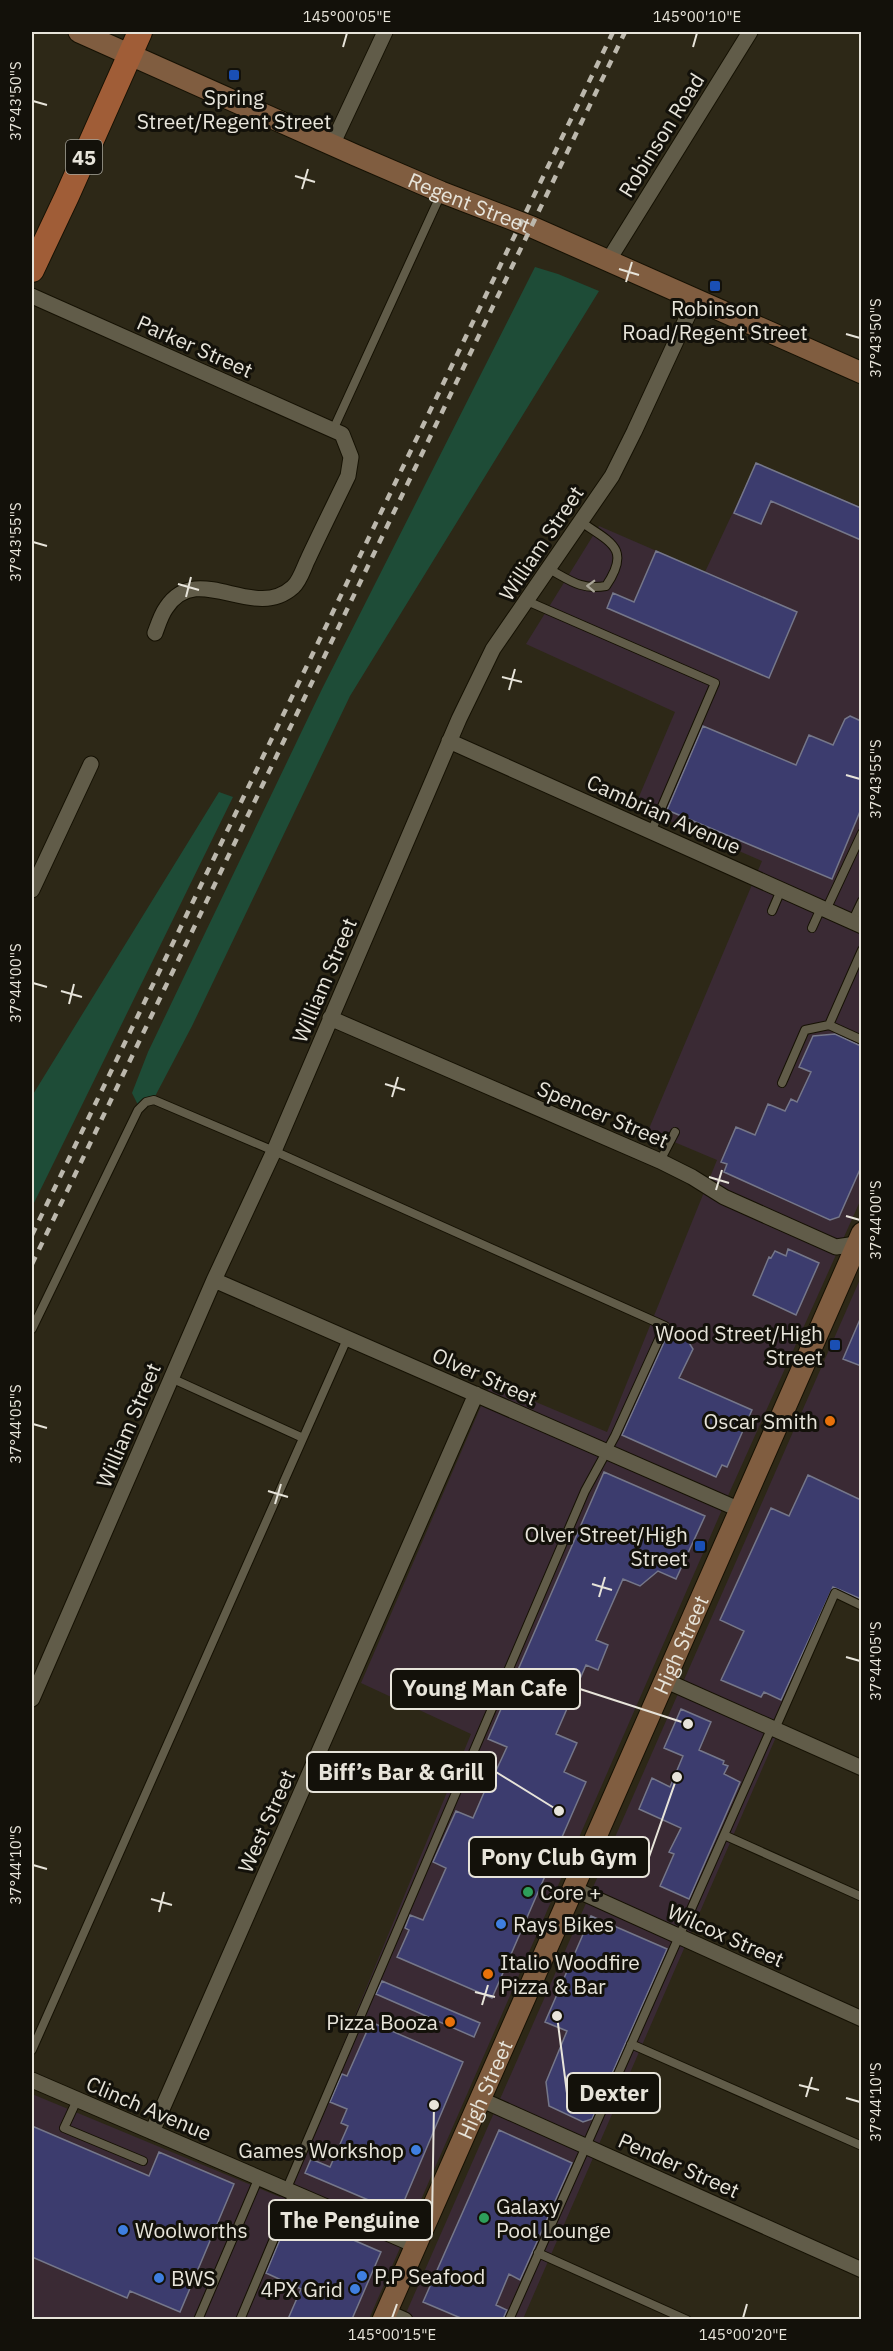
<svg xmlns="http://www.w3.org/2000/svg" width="893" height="2351" viewBox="0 0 893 2351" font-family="'IBM Plex Sans',sans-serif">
<rect width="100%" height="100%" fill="#2d2817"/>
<path fill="#3a2a34" d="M756,463L861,507V1199L731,1489L369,2319H32V2094L280,2197L471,1734L361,1683L491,1383L607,1432L717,1160L648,1131L762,861L635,806L675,712L526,644L599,526L705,572Z
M861,1277V1602L839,1592L523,2319L403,2320Z"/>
<path fill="#1e4c37" d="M535,267L558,274L599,291L350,696L192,1026L151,1104L141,1111L132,1093L148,1052L322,689Z
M219,792L233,797L32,1207V1096Z"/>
<path fill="#3c3c6e" stroke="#75778a" stroke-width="1.5" d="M756,463L861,508V540L771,501L761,524L734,513Z
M656,551L797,612L769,678L607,608L613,593L634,602Z
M850,716L861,721V809L832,879L667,810L703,726L796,765L809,735L833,745L845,719Z
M835,1034L861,1046V1167L839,1217L830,1220L724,1172L727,1164L721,1162L736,1127L755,1135L768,1104L785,1111L791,1099L797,1102L811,1072L799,1067L813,1036Z
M788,1249L819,1263L796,1315L753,1295L769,1257L771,1258L775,1251L786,1256Z
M861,1317V1366L843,1359Z
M671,1327L683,1333L693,1349L679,1378L752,1410L727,1467L722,1465L716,1477L622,1435Z
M604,1472L705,1516L676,1579L658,1571L640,1586L623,1579L596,1640L608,1645L598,1670L586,1665L556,1734L577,1743L564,1772L586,1782L492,1998L397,1957L409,1930L405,1928L410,1915L423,1920L446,1868L433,1862L456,1811L473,1818L486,1788L469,1781L477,1767L494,1775L507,1747L488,1739Z
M808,1475L861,1500V1599L833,1587L781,1700L764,1692L761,1697L721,1680L744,1631L720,1620L771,1508L789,1516Z
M681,1709L711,1722L699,1750L724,1761L723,1764L728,1766L724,1774L740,1782L689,1899L660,1886L674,1854L669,1852L681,1828L639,1809L652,1778L670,1787L683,1756L664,1748Z
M591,1916L667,1949L592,2119L583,2122L549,2106L546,2082L567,2031L545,2022Z
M382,1981L480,2023L474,2037L376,1994Z
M371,2022L463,2062L399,2213L305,2173L311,2159L330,2167L348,2126L341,2123L347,2109L330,2102L342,2074L347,2076Z
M32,2126L149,2176L159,2152L234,2184L180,2312L130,2291L127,2298L32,2257Z
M499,2130L572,2163L520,2280L509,2274L496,2305L507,2310L503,2319H463L423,2302Z
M291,2213L381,2252L352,2319H288L301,2289L266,2273Z"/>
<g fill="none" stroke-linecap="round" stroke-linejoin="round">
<defs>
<path id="lane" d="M333,430L441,194
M549,569C571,581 581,590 606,586C631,549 612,543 581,522
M527,601L715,683L651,832
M826,910L862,833
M772,911L781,890
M852,922L862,901
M812,928L821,908
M829,1025L862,950
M782,1083L805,1030L829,1025L862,1040
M660,1161L675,1132
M32,1329L138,1110L146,1102L154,1100L274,1151L665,1326L615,1436L585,1491L287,2188
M171,1378L303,1438
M775,1729L835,1593L862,1606
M724,1835L862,1897
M631,2044L862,2146
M32,2050L347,1339
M77,2100L64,2128L143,2161
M538,2253L687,2320
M198,2320L259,2177
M240,2320L294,2191
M509,2320L771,1729"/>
<path id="street" d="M332,145L385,32
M608,261L750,32
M32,296L342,434L351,457L348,476C335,503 321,531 308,559C304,567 300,581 293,587C253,623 198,559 166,608C161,615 158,625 155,633
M449,741L862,926
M32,890L91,764
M330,1018L660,1161L692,1177L724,1197L836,1247L856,1244
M214,1280L738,1509
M664,1680L862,1768
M32,1699L214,1280L274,1151L459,719L493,649L612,476L634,432L695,300
M572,1888L862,2019
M32,2080L415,2245
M480,2099L862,2270
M152,2132L476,1394
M387,2312L405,2320"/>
<g id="secondary">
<path id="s1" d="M79,32L355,155L441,192L532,227L862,373"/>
<path id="s2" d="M383,2320L862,1233"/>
</g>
<path id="primary" d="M32,270L67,196L140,32"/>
</defs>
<use href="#lane" stroke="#151103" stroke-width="10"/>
<use href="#street" stroke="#151103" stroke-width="17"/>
<use href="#secondary" stroke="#151103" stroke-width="23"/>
<use href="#primary" stroke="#151103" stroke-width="26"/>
<use href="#lane" stroke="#615c49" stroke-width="8"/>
<use href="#street" stroke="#615c49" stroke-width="15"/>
<use href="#secondary" stroke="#805d40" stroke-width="21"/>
<use href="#primary" stroke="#a05d37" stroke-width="24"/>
<path stroke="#bcb8ad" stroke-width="4.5" stroke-dasharray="8 8" stroke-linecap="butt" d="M32,1235L613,32
M32,1264L625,32"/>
</g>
<defs><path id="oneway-chevron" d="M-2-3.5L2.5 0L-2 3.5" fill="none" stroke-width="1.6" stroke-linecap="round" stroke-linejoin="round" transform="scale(1.5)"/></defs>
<use stroke="#aba799" href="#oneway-chevron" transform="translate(591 586) rotate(-178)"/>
<path fill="none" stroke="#e7e4da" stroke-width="2" d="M343,47L347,33M693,47L697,33M33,101L47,105M295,176L315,182M302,189L308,169M619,269L639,275M626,282L632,262M846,334L860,338M33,542L47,546M178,584L199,590M186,597L191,577M502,677L522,682M509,690L515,669M846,775L860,779M33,983L47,987M61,991L82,997M69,1004L74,984M385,1084L405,1090M392,1097L398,1077M709,1177L729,1183M716,1190L722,1170M846,1216L860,1220M33,1424L47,1428M268,1491L288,1497M275,1504L281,1484M592,1584L612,1590M599,1597L605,1577M846,1657L860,1661M33,1865L47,1869M151,1899L172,1905M159,1912L164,1892M475,1992L495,1997M482,2005L488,1985M799,2085L819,2090M806,2097L812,2077M846,2098L860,2102M392,2318L397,2304M743,2318L747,2304"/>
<g fill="#1a4fb4" stroke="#13110a" stroke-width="2">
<rect x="228" y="69" width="12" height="12" rx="3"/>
<rect x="709" y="280" width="12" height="12" rx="3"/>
<rect x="829" y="1339" width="12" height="12" rx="3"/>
<rect x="694" y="1540" width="12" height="12" rx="3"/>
</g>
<g fill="#e8710a" stroke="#13110a" stroke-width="2">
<circle cx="830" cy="1421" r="6"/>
<circle cx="488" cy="1974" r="6"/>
<circle cx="450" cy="2022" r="6"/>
</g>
<g fill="#2e9e5b" stroke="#13110a" stroke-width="2">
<circle cx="528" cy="1892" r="6"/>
<circle cx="484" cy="2218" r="6"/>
</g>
<g fill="#3f7fe0" stroke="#13110a" stroke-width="2">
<circle cx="501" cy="1924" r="6"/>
<circle cx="416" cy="2150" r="6"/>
<circle cx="123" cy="2230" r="6"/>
<circle cx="362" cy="2276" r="6"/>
<circle cx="159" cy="2278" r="6"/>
<circle cx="355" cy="2289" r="6"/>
</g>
<g text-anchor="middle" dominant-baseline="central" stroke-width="6" stroke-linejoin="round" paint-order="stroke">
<rect fill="#13110a" stroke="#a7a59c" stroke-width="1.5" x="66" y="140" width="36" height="34" rx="4.5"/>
<g font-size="20" font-weight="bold" fill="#e7e4da">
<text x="84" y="157">45</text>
</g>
<g font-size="21" fill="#e7e4da" stroke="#13110a" text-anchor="start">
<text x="234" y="97" text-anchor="middle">Spring<tspan x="234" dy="24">Street/Regent Street</tspan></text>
<text x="715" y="308" text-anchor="middle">Robinson<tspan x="715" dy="24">Road/Regent Street</tspan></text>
<text x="823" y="1333" text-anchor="end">Wood Street/High<tspan x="823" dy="24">Street</tspan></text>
<text x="818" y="1421" text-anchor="end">Oscar Smith</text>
<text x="688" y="1534" text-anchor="end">Olver Street/High<tspan x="688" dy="24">Street</tspan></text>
<text x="540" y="1892">Core +</text>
<text x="513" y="1924">Rays Bikes</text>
<text x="500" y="1962">Italio Woodfire<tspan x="500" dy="24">Pizza &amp; Bar</tspan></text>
<text x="438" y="2022" text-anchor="end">Pizza Booza</text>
<text x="404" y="2150" text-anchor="end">Games Workshop</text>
<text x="496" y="2206">Galaxy<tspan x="496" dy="24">Pool Lounge</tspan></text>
<text x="135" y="2230">Woolworths</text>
<text x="374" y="2276">P.P Seafood</text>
<text x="171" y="2278">BWS</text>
<text x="343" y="2289" text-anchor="end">4PX Grid</text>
</g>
<g font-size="21" fill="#e7e4da" stroke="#13110a">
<text transform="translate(661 135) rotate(-58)">Robinson Road</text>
<text stroke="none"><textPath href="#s1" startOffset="426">Regent Street</textPath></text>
<text transform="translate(195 346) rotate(24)">Parker Street</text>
<text transform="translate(541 543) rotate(-56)">William Street</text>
<text transform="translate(664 814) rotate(24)">Cambrian Avenue</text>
<text transform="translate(324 980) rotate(-67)">William Street</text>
<text transform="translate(603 1114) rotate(23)">Spencer Street</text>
<text transform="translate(485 1376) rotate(24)">Olver Street</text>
<text transform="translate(128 1425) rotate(-67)">William Street</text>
<text stroke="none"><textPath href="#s2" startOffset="738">High Street</textPath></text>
<text transform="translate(266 1821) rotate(-66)">West Street</text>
<text transform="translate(726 1935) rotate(24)">Wilcox Street</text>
<text stroke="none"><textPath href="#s2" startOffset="252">High Street</textPath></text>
<text transform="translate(149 2108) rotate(23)">Clinch Avenue</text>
<text transform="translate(679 2165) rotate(24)">Pender Street</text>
</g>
</g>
<path fill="none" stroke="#e7e4da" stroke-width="2" d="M688 1724L580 1689M559 1811L496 1772M677 1777L649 1857M557 2016L567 2093M434 2105L432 2220"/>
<g fill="#e7e4da" stroke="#13110a" stroke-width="2">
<circle cx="688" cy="1724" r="6"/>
<circle cx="559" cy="1811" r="6"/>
<circle cx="677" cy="1777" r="6"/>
<circle cx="557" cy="2016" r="6"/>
<circle cx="434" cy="2105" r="6"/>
</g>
<g fill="#13110a" stroke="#e7e4da" stroke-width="2">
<rect x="391" y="1669" width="189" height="40" rx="6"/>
<rect x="307" y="1752" width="189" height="40" rx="6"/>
<rect x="469" y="1837" width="180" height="40" rx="6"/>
<rect x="567" y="2073" width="93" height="40" rx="6"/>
<rect x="269" y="2200" width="163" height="40" rx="6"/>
</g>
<g font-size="22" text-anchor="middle" font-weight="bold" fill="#e7e4da">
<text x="485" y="1696">Young Man Cafe</text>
<text x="401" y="1780">Biff’s Bar &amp; Grill</text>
<text x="559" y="1865">Pony Club Gym</text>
<text x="614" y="2101">Dexter</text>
<text x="350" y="2228">The Penguine</text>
</g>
<rect width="893" height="2351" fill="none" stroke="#13110a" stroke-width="66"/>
<rect x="33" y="33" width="827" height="2285" fill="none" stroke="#e7e4da" stroke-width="2"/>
<g font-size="15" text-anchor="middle" fill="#e7e4da">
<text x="347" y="22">145°00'05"E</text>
<text x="697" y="22">145°00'10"E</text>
<text transform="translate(16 101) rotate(-90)" y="5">37°43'50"S</text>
<text transform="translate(876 338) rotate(-90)" y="5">37°43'50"S</text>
<text transform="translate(16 542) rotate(-90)" y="5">37°43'55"S</text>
<text transform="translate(876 779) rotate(-90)" y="5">37°43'55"S</text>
<text transform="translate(16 983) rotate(-90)" y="5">37°44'00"S</text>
<text transform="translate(876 1220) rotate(-90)" y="5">37°44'00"S</text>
<text transform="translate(16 1424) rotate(-90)" y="5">37°44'05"S</text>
<text transform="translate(876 1661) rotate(-90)" y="5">37°44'05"S</text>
<text transform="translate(16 1865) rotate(-90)" y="5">37°44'10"S</text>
<text transform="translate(876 2102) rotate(-90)" y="5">37°44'10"S</text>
<text x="392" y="2340">145°00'15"E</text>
<text x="743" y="2340">145°00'20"E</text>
</g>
</svg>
